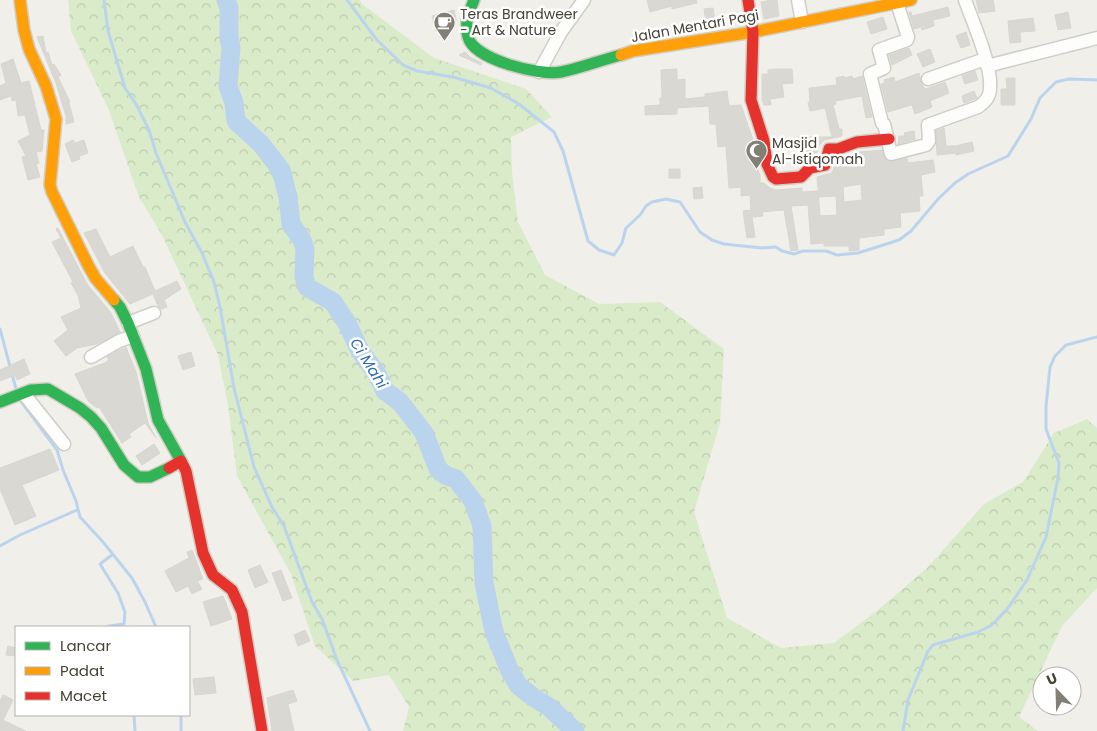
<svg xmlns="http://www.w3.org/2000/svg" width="1097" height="731" viewBox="0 0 1097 731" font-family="Poppins,sans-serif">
<defs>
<pattern id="forest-crowns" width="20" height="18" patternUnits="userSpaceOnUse" patternTransform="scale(1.25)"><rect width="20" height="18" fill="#daebca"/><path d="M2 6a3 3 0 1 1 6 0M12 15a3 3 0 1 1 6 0" fill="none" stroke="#bccbae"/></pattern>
</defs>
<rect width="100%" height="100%" fill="#f0efea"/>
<path fill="url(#forest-crowns)" d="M68,0H360L362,4L434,58L526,89L552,117L511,137L512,172L518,222L545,275L599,304L660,302L724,349L720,423L694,512L727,618L781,648L834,643L878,610L928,567L984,504L1023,482L1054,433L1087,419L1097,428V588L1062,626L1019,717L1038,731H403L409,707L389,675L353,681L315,646L291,574L237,476L228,405L218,355L162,235L139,197L108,108L71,31Z"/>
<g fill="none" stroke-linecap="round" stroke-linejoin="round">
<path stroke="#bbd4ee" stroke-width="3" d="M104,0L108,31L125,88L136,104L149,130L156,153L185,222L202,253L214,282L220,307L234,388L254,467L272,507L284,526L312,602L322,619L337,660L370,731
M347,0L377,40L403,65L417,71L453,77L491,88L519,104L554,132L563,151L588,241L599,250L614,255L622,243L626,228L640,215L646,206L652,202L666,199L680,202L700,232L712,240L724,244L762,248L776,247L782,251L794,254L803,251H826L837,255L858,253L899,240L911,231L939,198L955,183L968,174L1008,156L1031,119L1040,98L1056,82L1069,79L1097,80
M0,329L16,389
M20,400L57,450L63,470L76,501L80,517L103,542L132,578L145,602L156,627
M0,546L20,535L77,510
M108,627L109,626L124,624L125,612L118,593L100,564L112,555
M134,715L135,731
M181,715V731
M903,731L908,700L928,651L933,645L978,632L992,625L1008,608L1027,580L1046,537L1058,478L1059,463L1046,429V406L1050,367L1055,356L1066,345L1097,337"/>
<path stroke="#bbd4ee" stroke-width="19" d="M226,0L229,8V39L231,47L228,86L234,103L236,121L261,144L281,170L288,197L291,224L302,240L305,249L304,277L307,287L333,302L348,325L360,351L377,374L385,391L400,402L424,433L438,469L445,475L456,479L473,501L482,526L484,583L494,632L509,669L518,685L533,697L549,707L575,731"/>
</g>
<path fill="#dad8d3" stroke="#d8d6d0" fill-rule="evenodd" d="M647,0H696L697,3L672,9V6L650,12Z
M772,0H777L779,16L764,19L761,2Z
M976,0H993L995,11L979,13Z
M948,7L950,16L933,20L934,26L922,30L921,27L914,29L909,12H911L912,16Z
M713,8L716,27L707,28L704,9Z
M454,10L456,19L455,26L436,31L432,16Z
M1068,12L1071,28L1058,30L1055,15Z
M883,17L887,29L871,34L867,22Z
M1033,18L1035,31L1020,32L1021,42L1010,43L1008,21Z
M966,32L970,45L961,48L956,36Z
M43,36L46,53L48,52L52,65L54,64L61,75L58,77L70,102L69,103L74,122L66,124V116L56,83L37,37Z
M909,48L912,55L892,65L889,55Z
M930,49L935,62L923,67L917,54Z
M465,52L470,57L482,63L481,65L459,55Z
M13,59L21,83L29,81L41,130H44L42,151L36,152L39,163L36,164L40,177L28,180L22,157L26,156L18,141L30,135L25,115L18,116L16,100L12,101L11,96L0,100V86L6,83L1,64Z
M677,69V80L685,79V99L705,97V94L727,91L729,106L741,105L754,143L756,165L760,175V183H764L770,188L776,190L802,188V192L818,191L820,216L837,215L836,196L819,197L817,177L832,173L837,160L859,152L882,150L885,159L889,162L907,158L908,163L933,160L935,172L921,175L923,196H919L920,211L901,213L900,214L901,227L884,229V235L859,238V250L849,251V246H824V243L811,244L808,205L791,206L798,250L791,251L784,210L762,212L763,216L752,217L755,237L747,238L743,211L751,210L750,195L741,196V187L729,188L726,146L718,147L716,124H710L709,106L677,108V114L645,115V106L660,105V98H662L661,70ZM861,184L862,200L844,202L843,187Z
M776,69H792L793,83L782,84L784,97L770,99L771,105H764L762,99V74H768V70Z
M975,71L978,80L965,84L962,76Z
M919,73L921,82L924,88L926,89L945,82L949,93L930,101L932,107L915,114L912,105L888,112L881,84L885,83L884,80L894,77L895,82Z
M844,76L845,78L852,76L853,79L862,76L872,117L866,118L862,96L835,101L836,104L833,105L839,129H842V136L824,140L819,146L816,156L807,158L802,161V149H798V137H832L825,108L810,111L808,102H810L809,88L837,85L836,78Z
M1006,78H1015V105H1001V89H1007Z
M974,91L977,98L964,103L962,96Z
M944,128L946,146H955L972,142L974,151L956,155V153L937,155L936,131Z
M914,131L915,139L898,144L899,136H905L904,133Z
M73,140L75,143L84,140L88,153L79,156L80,159L72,162L65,144Z
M669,169H680V178H669Z
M702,187L703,198L694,199L693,188Z
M58,228L87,284L111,313L120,332L97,344L77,348L66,356L54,341L68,330L61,317L81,308L78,295L71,283L73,282L52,242L61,238L56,229Z
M96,229L110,257L133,246L143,267H145L155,291L177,281L181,289L164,300L167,307L161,309L158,306L153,294L130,304L105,273L84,233Z
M126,347L136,372L148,423L156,438L145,423L129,434L131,437L122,443L99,407L97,408L88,401L75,374L105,363L109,360L107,357Z
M191,352L195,366L183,370L178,356Z
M24,359L30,374L17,380L15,375L0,381V370Z
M154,444L160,453L142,465L136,456Z
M50,449L59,470L22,485L36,516L15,525L0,489V468Z
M192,550L203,579L197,581L202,589L192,594L188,586L176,592L165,571L189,558L187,552Z
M260,565L268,582L255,588L248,570Z
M281,570L292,598L283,601L272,573Z
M223,596L232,619L211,626L203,602Z
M305,630L310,641L298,646L294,635Z
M8,646L16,648V656L6,655Z
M214,677L216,693L195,695L193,679Z
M293,690L297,701L288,704L294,731H272L267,698Z
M3,695L13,700L3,720L26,731H0V701Z"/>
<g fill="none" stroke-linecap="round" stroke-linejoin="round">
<defs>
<path id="street" d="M798,0L802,22
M897,3L908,37L907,40L879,50L884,68L870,74L882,123L884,124L891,154L926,145L929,141L928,125L978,107C985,102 990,97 990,88C992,64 973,23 965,0
M987,66L1097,38
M539,72L561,32L584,0
M928,79L985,59
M128,323L154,313
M91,357L119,341L133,336
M24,394L64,444"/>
<path id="fast" d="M474,0C469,12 464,24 468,37C474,60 540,76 561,72C581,68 601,60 621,55
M114,300L120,307L128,323L146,369L158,420L181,461
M0,402L31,390L48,389L80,408L91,417L101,428L124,465L138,477H150L169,468"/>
<path id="slow" d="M20,0L24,30L29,49L46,86L56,119L50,185L52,192L89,267L96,279L114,300
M621,55L633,51L753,32L911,0"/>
<path id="jam" d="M748,0L753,32L751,100L764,141L767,164L773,177L776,179L801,177L810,168L825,165L829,149H838L857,142L889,139
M169,468L181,461L186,471L203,553L213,575L232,590L242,612L262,731"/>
</defs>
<use href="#street" stroke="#cecdc8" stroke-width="15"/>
<use href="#fast" stroke="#d0cdc1" stroke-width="14"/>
<use href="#slow" stroke="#d0cdc1" stroke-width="14"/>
<use href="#jam" stroke="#d0cdc1" stroke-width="14"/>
<use href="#street" stroke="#fdfdfc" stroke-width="12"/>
<use href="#fast" stroke="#30b455" stroke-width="11"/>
<use href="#slow" stroke="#ff9f0a" stroke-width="11"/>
<use href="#jam" stroke="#e5322d" stroke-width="11"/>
</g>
<defs>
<symbol id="cafe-pin" viewBox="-11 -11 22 30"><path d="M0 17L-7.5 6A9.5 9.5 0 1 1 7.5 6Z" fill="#827f75" stroke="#fff"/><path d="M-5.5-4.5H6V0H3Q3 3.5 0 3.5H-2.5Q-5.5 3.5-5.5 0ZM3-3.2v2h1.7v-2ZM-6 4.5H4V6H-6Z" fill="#fff"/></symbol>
<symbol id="mosque-pin" viewBox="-11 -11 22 30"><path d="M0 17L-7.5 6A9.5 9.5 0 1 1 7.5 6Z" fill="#827f75" stroke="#fff"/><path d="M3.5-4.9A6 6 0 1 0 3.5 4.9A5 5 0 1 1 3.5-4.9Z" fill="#fff"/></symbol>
</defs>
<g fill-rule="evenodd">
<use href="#cafe-pin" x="432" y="10" width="25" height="34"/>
<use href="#mosque-pin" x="744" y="138" width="25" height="34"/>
</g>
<g text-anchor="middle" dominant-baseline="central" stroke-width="5" stroke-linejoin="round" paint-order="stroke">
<g font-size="14" fill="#464236" stroke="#fff" text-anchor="start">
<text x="460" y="14">Teras Brandweer<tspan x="460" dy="16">- Art &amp; Nature</tspan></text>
<text x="772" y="143">Masjid<tspan x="772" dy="16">Al-Istiqomah</tspan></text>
</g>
<g font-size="14" fill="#464236" stroke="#fff">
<text transform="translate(695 26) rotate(-10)">Jalan Mentari Pagi</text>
</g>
<g font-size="15" font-style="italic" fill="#306cb1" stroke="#fff">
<text transform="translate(369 363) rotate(58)">Ci Mahi</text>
</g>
</g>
<rect x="15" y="626" width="175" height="90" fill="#ffffff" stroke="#b5b3af"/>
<rect x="25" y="642" width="25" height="8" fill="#30b455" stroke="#b5b3af"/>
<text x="60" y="651" font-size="15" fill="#464236">Lancar</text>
<rect x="25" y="667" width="25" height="8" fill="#ff9f0a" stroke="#b5b3af"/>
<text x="60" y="676" font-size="15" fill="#464236">Padat</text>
<rect x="25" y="692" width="25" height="8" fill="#e5322d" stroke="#b5b3af"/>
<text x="60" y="701" font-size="15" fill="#464236">Macet</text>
<g transform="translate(1057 691) rotate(337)"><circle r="24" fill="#ffffff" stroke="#b5b3af"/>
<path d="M0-4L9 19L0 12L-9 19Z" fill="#827f75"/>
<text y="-8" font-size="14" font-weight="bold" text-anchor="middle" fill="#464236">U</text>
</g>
</svg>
